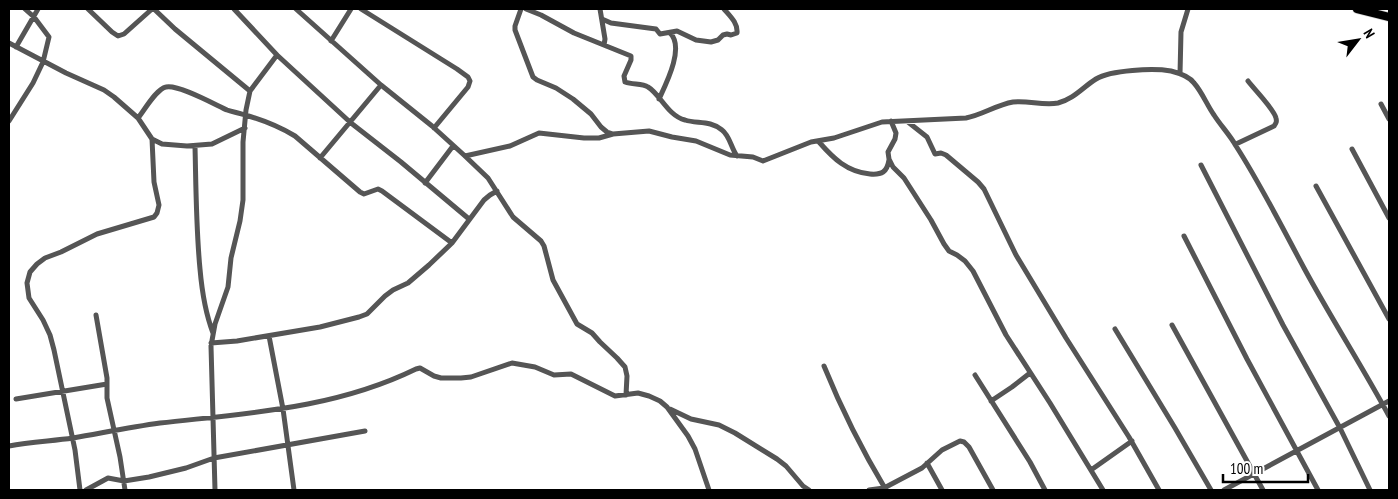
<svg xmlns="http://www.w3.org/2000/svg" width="1398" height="499" viewBox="0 0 1398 499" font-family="'PT Sans Narrow',sans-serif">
<rect width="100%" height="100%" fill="#fff"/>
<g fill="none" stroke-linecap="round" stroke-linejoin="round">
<defs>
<path id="primary" d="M1357,9L1389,17"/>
</defs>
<use href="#primary" stroke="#dbdbdb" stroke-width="10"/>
<path stroke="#555" stroke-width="5" d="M88,9L112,32L118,36L124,34L152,9
M154,9L175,29L250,91
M296,9L381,85L432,126L465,156L488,178L513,217L541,241L544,246L553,280L577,324L592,333L600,342L617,358L625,367L627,376L626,395
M361,9L457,69L468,77L470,81L468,87L434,128
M521,9L515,26V30L533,77L537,80L556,88L573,99L591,114L601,127L607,132L613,134
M526,9L541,15L574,33L631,56V60L624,76L625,82C633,85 642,83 648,87C660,94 668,116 685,120C697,124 710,120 722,130C730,136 731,148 737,156
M600,9L605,39L604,45
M602,19L611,23L656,29L660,34L677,31L696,40L711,42L718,40L723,35L727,34L731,35L737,33C738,23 730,16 724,9
M331,41L351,9
M9,43L66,73L104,90L114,97L138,118L152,139L162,144L187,146L212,144L245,128
M16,47L38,9
M277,55L351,123L401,162L469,219
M1180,74L1181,32L1188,9
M659,99C666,84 685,47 670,33
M1381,104L1389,119
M138,118C144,111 156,89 166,87C178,84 214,104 227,110C233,112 239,113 245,115C263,120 280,127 295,136L360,192L364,194L378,189L382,191L452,243
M9,121L33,83L43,62L49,37L34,17L25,9
M891,121L896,133L895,139L888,152L889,159L893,167L904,178L931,220L944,244L949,251L957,255L965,261L973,271L1006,335L1050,403L1103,490
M908,122L927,137L935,154L941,153L946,155L978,182L984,189L1016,255L1066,338L1129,437L1159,490
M819,142C833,158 847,172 870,174C882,175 887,172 889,160
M1236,144L1274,126C1276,123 1277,122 1276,118C1274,109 1254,89 1248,81
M195,146C196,187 196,228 200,269C202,292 205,312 213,333
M1352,149L1389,218
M465,156L510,146L539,133L584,138H599L613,134L649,131L672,137L696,141L730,155L753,157L763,161L811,142L834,138L882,122L966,118C982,115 996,105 1013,102C1028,100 1043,106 1058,103C1074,99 1083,87 1096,79C1111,70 1153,68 1171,71C1179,73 1189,76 1194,83C1202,92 1207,105 1214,115C1221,126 1230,135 1236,146C1261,185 1282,227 1304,268C1331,318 1362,366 1389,416
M320,158L381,85
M1201,165L1283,325L1340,428L1370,490
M425,183L453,146
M1316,186L1389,319
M1184,236L1247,359L1318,490
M96,315L107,378V398L120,457L125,490
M1172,325L1263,490
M1115,329L1175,428L1211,490
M269,336L283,409L294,490
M211,343L237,341L320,327L359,317L367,314L385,296L393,290L408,283L429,265L452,243L484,200L490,195L497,191
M824,366C841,408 862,450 886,490
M975,375L1030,462L1045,490
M16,399L107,384
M991,401L1012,387L1030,373
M670,409L691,419L719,425L735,433L777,459L786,466L803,486L809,490
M9,446C30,442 52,441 73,438C102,433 131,427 160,423C248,413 334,409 416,369L420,368L434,376L441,378H461L471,377L512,363L535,367L554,375L571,374L615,396L638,393L649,396L660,401L667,407L688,436L695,449L709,490
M927,463L942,490
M1091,470L1132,441
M80,490L75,450L54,350L50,335L43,320L29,298L27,283L30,272L37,264L45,258L61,252L97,234L154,217L157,213L159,205L154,182L152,139
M86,490L108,478L124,481L149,477L186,468L214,458L365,431
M215,490L211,346L215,324L228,287L231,258L240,221L243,200V142L246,110L250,91L277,55L234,9
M869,490L884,488L922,468L942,450L960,441L964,442L969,447L993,490
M1224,490L1389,401"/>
<use href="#primary" stroke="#000" stroke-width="8"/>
</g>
<rect width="1398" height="499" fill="none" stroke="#000000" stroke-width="20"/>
<g transform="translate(1358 40) rotate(59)" stroke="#ffffff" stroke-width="4" paint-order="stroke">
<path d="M0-4L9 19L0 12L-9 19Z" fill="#000000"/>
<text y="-8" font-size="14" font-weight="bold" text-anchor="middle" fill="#000000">N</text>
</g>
<path d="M1223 474v8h85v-8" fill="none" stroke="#000000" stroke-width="2.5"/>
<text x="1230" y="474" font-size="15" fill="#000000" stroke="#ffffff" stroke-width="4" paint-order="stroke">100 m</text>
</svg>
